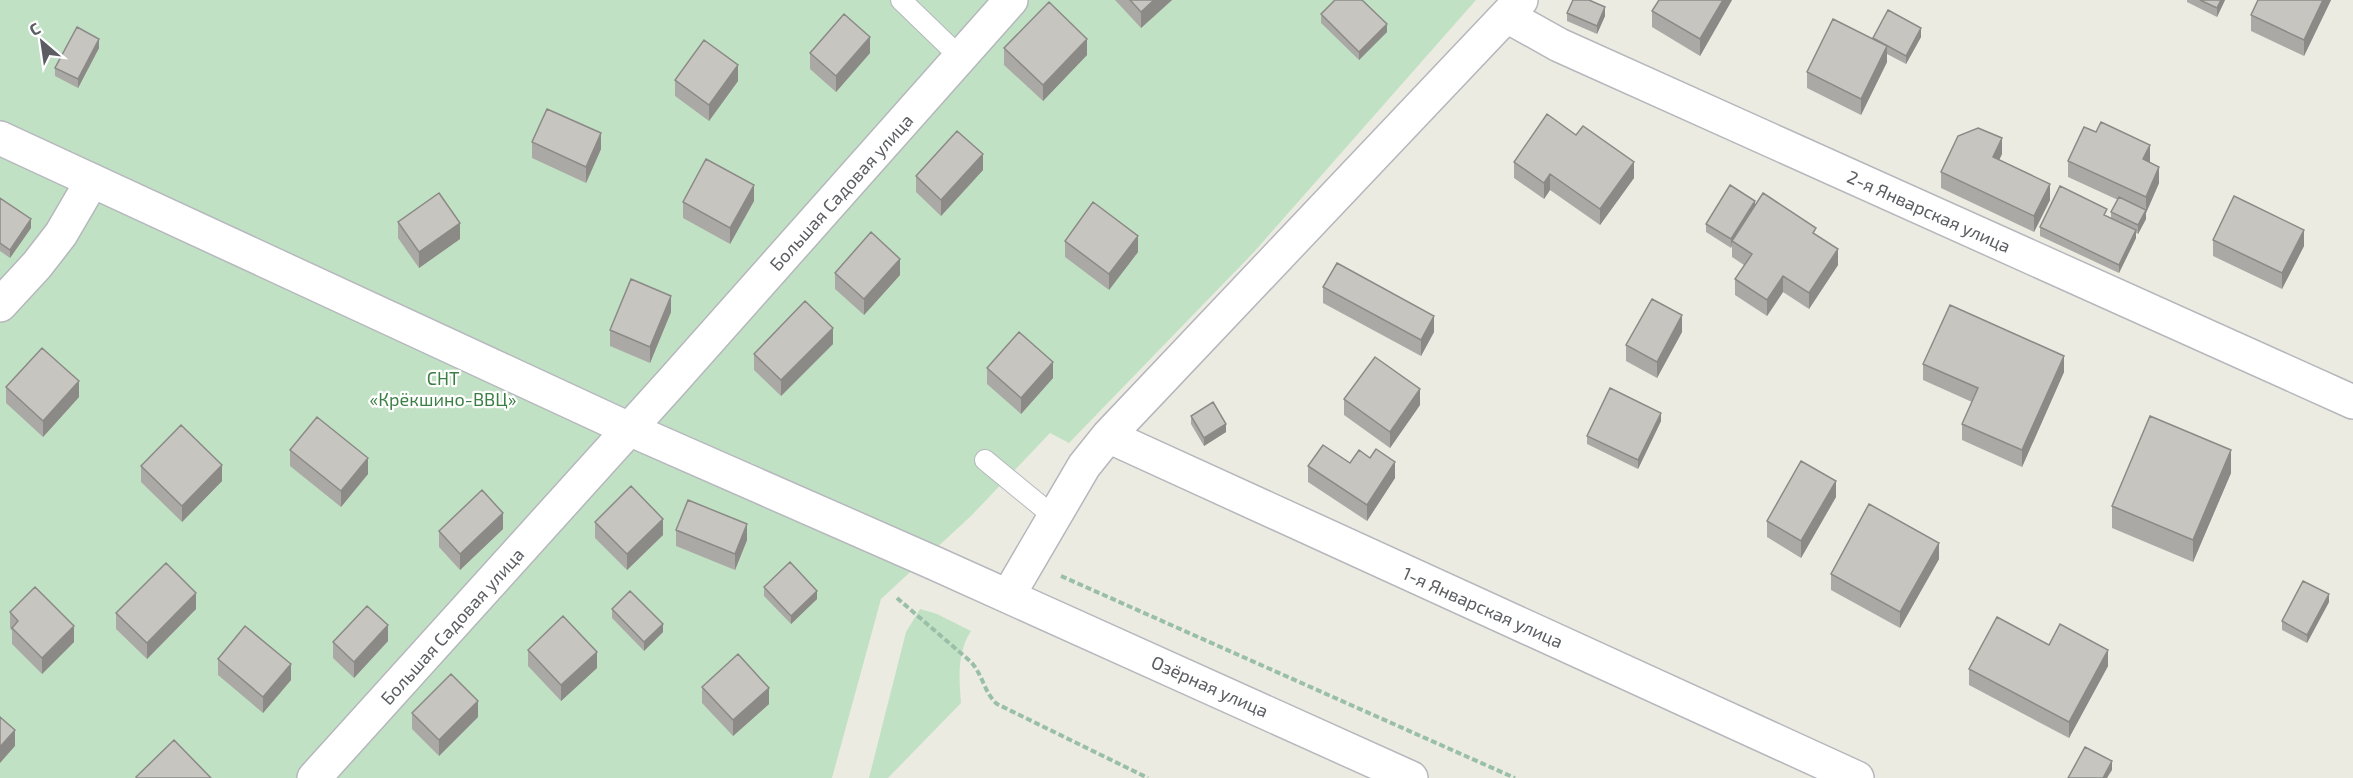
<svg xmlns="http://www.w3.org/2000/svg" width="2353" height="778" viewBox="0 0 2353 778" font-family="'Exo 2',sans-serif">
<rect width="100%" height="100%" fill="#ecebe2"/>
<path fill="#c1e1c4" d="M0,0H1476L1254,252L1069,443L1050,433L971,516L881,599L832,778H0Z
M920,609L937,614L971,631C957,652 959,679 961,703L888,778H869L906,632Z"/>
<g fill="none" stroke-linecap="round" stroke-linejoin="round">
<defs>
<path id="service" d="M901,0L961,58
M985,460L1053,516"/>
<path id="minor" d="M1507,16L1559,45L2353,402
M0,305L37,265L61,234L92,181
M1108,436L1857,778
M1008,596L1084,466L1108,436L1521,0
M314,778L670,384L1011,0"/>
<path id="secondary" d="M0,138L629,429L934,563L1411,778"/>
</defs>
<use href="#service" stroke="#b5b7bc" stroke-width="22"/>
<use href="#minor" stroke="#b5b7bc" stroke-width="36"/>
<use href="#secondary" stroke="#b6b8bd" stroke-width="36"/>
<path stroke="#9abfa8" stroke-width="4" stroke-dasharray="6 3" stroke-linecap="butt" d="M1061,576L1515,778
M897,598L970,661C983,674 984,693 997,704L1148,778"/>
<use href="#service" stroke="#fff" stroke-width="20"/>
<use href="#minor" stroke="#fff" stroke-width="33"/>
<use href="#secondary" stroke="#fff" stroke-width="33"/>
</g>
<path fill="#aba9a5" d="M1115,0H1172L1141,28Z
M1732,0L1700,56L1652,27V11Z
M2187,0H2225L2217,17L2187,2Z
M2331,0L2304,56L2251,31V15Z
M1567,13L1605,16L1597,34L1567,21Z
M1321,14L1387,32L1359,60L1321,23Z
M1921,37L1906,64L1887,54V62L1861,115L1807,88V72L1873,39Z
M99,48L78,88L55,76V68Z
M1004,48L1087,55L1043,101L1004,65Z
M810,53H870L836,92L810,69Z
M675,80L738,81L709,121L675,96Z
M532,142L601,149L586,183L532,158Z
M2002,154L1999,160L2050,200L2034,232L1941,188V172Z
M2068,161H2150V162L2159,183L2146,213V219L2138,234L2136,233V238L2119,273L2040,236V227L2107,216L2111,218V212L2118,200L2068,177Z
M1514,162L1634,178L1600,225L1550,190L1544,199L1514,178Z
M983,170L941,216L916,192V176Z
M0,198L31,228L10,258L0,251Z
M754,201L730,244L683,218V202Z
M1755,206L1816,235L1838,265L1809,309L1783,292L1767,316L1735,295V279L1744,265L1732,257V246L1731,248L1706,232V224Z
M398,222L460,239L419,268L398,238Z
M2213,240L2304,246L2282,289L2213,256Z
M1065,241L1138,252L1109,290L1065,257Z
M835,273L900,275L864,315L835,289Z
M1323,287L1434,332L1421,356L1323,303Z
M671,312L650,363L610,346V330Z
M1682,332L1657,378L1626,361V345Z
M833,344L781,396L754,370V354Z
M1923,364L2064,372L2022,467L1962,440V424L1972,402L1923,380Z
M987,368L1053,378L1021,414L987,384Z
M6,387L79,397L43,437L6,403Z
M1344,399L1420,405L1390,448L1344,415Z
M1191,416L1226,432L1204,446L1191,424Z
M1661,421L1638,469L1587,444V436Z
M290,450L368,474L341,507L290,466Z
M1350,463L1395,478L1367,521L1308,482V466Z
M141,466L222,481L182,522L141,482Z
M2231,473L2193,562L2112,528V506Z
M1836,497L1801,558L1767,537V521Z
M595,522L663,535L627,570L595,538Z
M503,529L460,570L439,547V531Z
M676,530L747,540L735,570L676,546Z
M1939,559L1900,628L1831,590V574Z
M764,587L817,599L791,624L764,596Z
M2329,602L2307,643L2282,630V621Z
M196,609L147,659L116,629V613Z
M612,609L663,632L644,651L612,618Z
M10,612L74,642L42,674L12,644V631L10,628Z
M388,641L354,678L333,658V642Z
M2049,645L2108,666L2069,738L1969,685V669Z
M528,650L597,668L561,701L528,666Z
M218,659L291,680L263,713L218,675Z
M702,687L769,704L733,736L702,703Z
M412,713L478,717L439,756L412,729Z"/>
<path fill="#8b8a86" d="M1154,0H1172L1141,28V12Z
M1723,0H1732L1700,56V39Z
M2221,0H2225L2217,17V8Z
M2323,0H2331L2304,56V40Z
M1605,7V16L1597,34V26Z
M1387,24V32L1359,60V52Z
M1921,28V37L1906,64V56Z
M870,37V53L836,92V76Z
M99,39V48L78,88V79Z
M1087,39V55L1043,101V85Z
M1887,46V62L1861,115V99Z
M738,65V81L709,121V105Z
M601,133V149L586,183V167Z
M2002,138V154L1993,173V157Z
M2150,145V161L2143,175V159Z
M983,154V170L941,216V200Z
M1634,162V178L1600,225V209Z
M2159,167V183L2146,213V197Z
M1550,174V190L1544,199V183Z
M2050,184V200L2034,232V216Z
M754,185V201L730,244V228Z
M1755,201V209L1732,241L1731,248V239Z
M2146,210V219L2138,234V225Z
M31,219V228L10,258V250Z
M460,223V239L419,268V252Z
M2136,230V238L2119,273V265Z
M2304,230V246L2282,289V273Z
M1138,236V252L1109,290V274Z
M1838,249V265L1809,309V293Z
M900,259V275L864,315V299Z
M1783,276V292L1767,316V300Z
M671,296V312L650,363V347Z
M1682,315V332L1657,378V362Z
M1434,316V332L1421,356V340Z
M833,328V344L781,396V380Z
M2064,356V372L2022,467V450Z
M1053,362V378L1021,414V398Z
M79,381V397L43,437V421Z
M1420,389V405L1390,448V432Z
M1661,413V421L1638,469V460Z
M1226,424V432L1204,446V438Z
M2231,450V473L2193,562V540Z
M368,458V474L341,507V491Z
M1395,462V478L1367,521V505Z
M222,465V481L182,522V506Z
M1836,481V497L1801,558V541Z
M503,513V529L460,570V554Z
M663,519V535L627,570V554Z
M747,524V540L735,570V554Z
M1939,543V559L1900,628V612Z
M817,591V599L791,624V616Z
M196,593V609L147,659V643Z
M2329,594V602L2307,643V635Z
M663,624V632L644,651V642Z
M388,625V641L354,678V662Z
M74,626V642L42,674V658Z
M2108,650V666L2069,738V722Z
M597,652V668L561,701V685Z
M291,664V680L263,713V697Z
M769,688V704L733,736V720Z
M478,701V717L439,756V740Z
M15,730V746L0,763V747Z
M2112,761V770L2107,778H2103Z"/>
<path fill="#c7c5c0" stroke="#8b8a86" stroke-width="1.5" d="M1130,0H1154L1141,12Z
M1335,0H1362L1387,24L1359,52L1321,14Z
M1573,0H1589L1605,7L1597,26L1567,13Z
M1659,0H1723L1700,39L1652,11Z
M2200,0H2221L2217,8Z
M2258,0H2323L2304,40L2251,15Z
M1049,2L1087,39L1043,85L1004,48Z
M1888,10L1921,28L1906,56L1873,38Z
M844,14L870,37L836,76L810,53Z
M1833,19L1887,46L1861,99L1807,72Z
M77,27L99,39L78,79L55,68Z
M704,40L738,65L709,105L675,80Z
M547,109L601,133L586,167L532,142Z
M1547,114L1576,135L1583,126L1634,162L1600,209L1550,174L1544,183L1514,162Z
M2101,122L2150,145L2143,159L2159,167L2146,197L2068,161L2084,127L2096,132Z
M1978,128L2002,138L1993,157L2050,184L2034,216L1941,172L1958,136Z
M957,131L983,154L941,200L916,176Z
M706,159L754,185L730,228L683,202Z
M1730,185L1755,201L1731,239L1706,224Z
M2060,186L2107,209L2104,215L2136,230L2119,265L2040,227Z
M439,193L460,223L419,252L398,222Z
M1763,193L1816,228L1813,233L1838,249L1809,293L1783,276L1767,300L1735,279L1752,254L1732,241Z
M2234,196L2304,230L2282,273L2213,240Z
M2119,197L2146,210L2138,225L2111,212Z
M0,198L31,219L10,250L0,243Z
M1093,202L1138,236L1109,274L1065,241Z
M871,232L900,259L864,299L835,273Z
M1337,263L1434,316L1421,340L1323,287Z
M631,279L671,296L650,347L610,330Z
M1652,299L1682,315L1657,362L1626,345Z
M805,301L833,328L781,380L754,354Z
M1950,305L2064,356L2022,450L1962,424L1978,388L1923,364Z
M1019,332L1053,362L1021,398L987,368Z
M42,348L79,381L43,421L6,387Z
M1375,357L1420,389L1390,432L1344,399Z
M1610,388L1661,413L1638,460L1587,436Z
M1213,402L1226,424L1204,438L1191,416Z
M2150,416L2231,450L2193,540L2112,506Z
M317,417L368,458L341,491L290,450Z
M181,425L222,465L182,506L141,466Z
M1323,445L1350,463L1359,450L1370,458L1376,449L1395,462L1367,505L1308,466Z
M1801,461L1836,481L1801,541L1767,521Z
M631,486L663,519L627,554L595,522Z
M482,490L503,513L460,554L439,531Z
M688,500L747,524L735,554L676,530Z
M1869,504L1939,543L1900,612L1831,574Z
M790,562L817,591L791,616L764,587Z
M166,563L196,593L147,643L116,613Z
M2303,581L2329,594L2307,635L2282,621Z
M35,587L74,626L42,658L12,628L18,621L10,612Z
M630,591L663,624L644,642L612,609Z
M367,606L388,625L354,662L333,642Z
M563,616L597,652L561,685L528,650Z
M1997,617L2049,645L2060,624L2108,650L2069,722L1969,669Z
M245,626L291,664L263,697L218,659Z
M738,654L769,688L733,720L702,687Z
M451,674L478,701L439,740L412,713Z
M0,717L15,730L0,747Z
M174,740L211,778H137L136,777Z
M2085,747L2112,761L2103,778H2068Z"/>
<g text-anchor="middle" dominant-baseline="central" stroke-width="4.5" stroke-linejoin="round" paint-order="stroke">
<g font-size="18" fill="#5b5d62" stroke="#fff">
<text transform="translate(841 192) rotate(-48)">Большая Садовая улица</text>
<text transform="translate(1929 211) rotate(24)">2-я Январская улица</text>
<text transform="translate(1483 607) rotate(24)">1-я Январская улица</text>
<text transform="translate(452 626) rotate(-48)">Большая Садовая улица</text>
<text transform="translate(1210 686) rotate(24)">Озёрная улица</text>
</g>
<g font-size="18" fill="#3c7f45" stroke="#fff">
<text x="443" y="378">СНТ<tspan x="443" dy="21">«Крёкшино-ВВЦ»</tspan></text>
</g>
</g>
<g transform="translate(42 42) rotate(331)" stroke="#ffffff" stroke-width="4.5" paint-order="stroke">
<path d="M0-4.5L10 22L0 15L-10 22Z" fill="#5b5d62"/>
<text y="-9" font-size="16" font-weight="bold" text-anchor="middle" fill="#5b5d62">С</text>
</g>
</svg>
